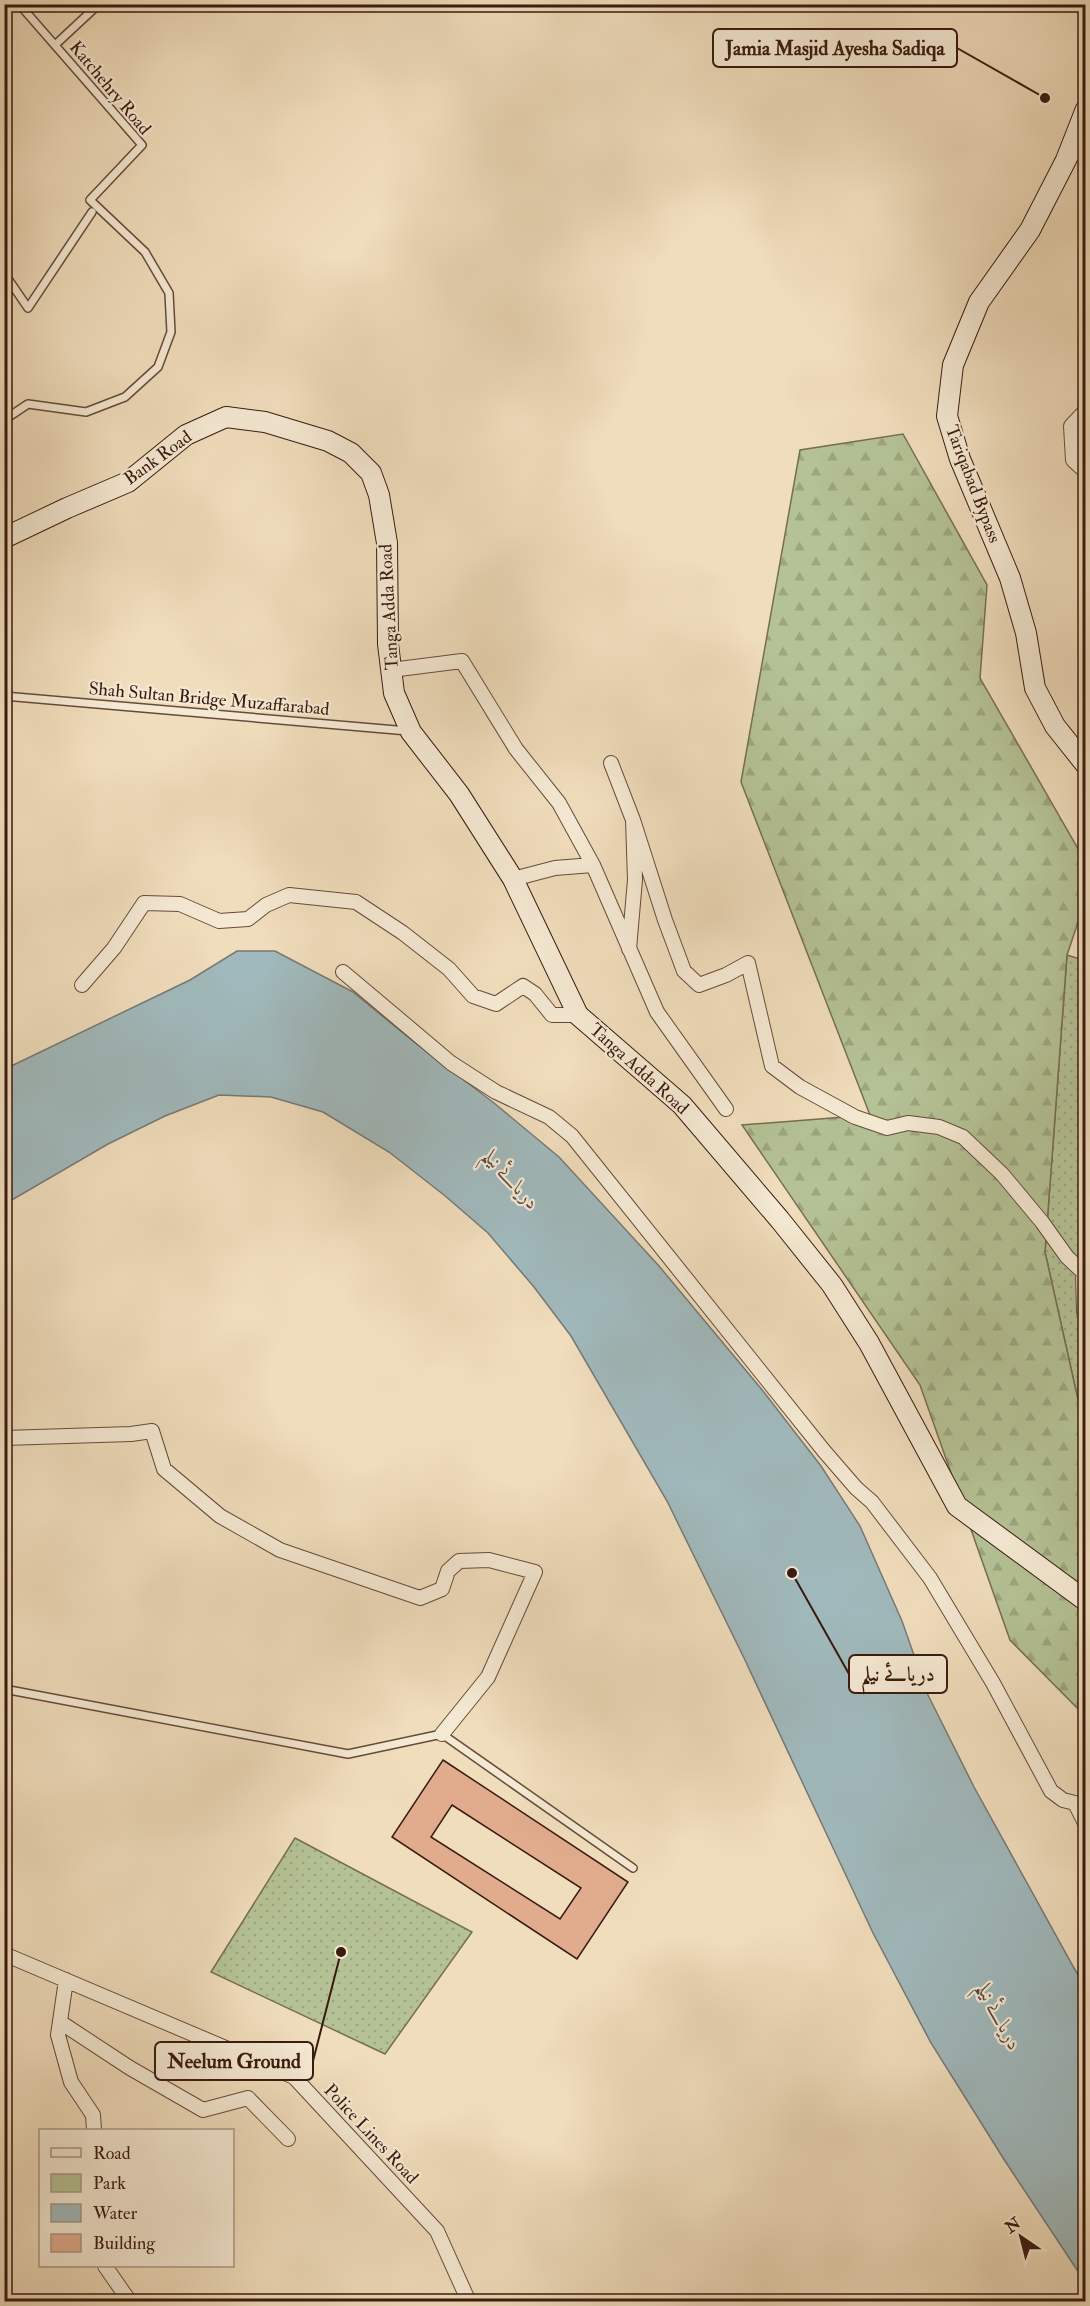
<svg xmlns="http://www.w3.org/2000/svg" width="1090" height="2306" viewBox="0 0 1090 2306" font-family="'IM FELL Double Pica',Amiri,serif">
<defs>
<pattern id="green-dots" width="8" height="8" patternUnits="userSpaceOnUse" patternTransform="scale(1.5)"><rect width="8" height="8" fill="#b4c295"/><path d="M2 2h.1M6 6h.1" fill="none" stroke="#9ca67f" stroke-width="1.8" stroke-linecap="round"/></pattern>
<pattern id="forest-firs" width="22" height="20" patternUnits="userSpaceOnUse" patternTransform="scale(1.5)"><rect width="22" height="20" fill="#b4c295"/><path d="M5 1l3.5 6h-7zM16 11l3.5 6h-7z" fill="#9ca67f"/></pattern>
</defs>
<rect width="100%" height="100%" fill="#f0ddbc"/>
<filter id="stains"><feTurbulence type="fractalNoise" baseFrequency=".00333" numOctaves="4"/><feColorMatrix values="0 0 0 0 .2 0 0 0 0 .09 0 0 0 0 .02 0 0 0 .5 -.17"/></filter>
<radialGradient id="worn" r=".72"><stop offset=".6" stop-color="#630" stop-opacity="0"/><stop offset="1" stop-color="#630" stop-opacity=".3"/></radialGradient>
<path fill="url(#green-dots)" stroke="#766e52" stroke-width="1.5" d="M1067,955L1086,961L1085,1431L1045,1252Z
M295,1838L472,1932L385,2054L211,1972Z"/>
<path fill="url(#forest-firs)" stroke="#766e52" stroke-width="1.5" d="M903,434L987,585L980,678L1085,861V902L1067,955L1045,1252L1085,1431V1716L1010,1640L920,1385L742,1125L870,1115L741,782L800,450Z"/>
<path fill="#a0b9bc" stroke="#767977" stroke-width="1.5" d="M237,951H275L353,992L414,1042L494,1103L559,1157L659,1266L763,1391L821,1466L860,1526L902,1621L928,1695L974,1787L1074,1968L1085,1986V2282L1005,2161L931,2043L873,1933L744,1658L667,1501L571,1336L534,1287L488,1233L444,1195L389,1152L323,1112L271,1097L219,1095L165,1116L108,1144L5,1204V1069L190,980Z"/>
<path fill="#e1ac8e" stroke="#381a0f" stroke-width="1.5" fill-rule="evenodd" d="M443,1760L628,1882L577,1959L392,1837ZM452,1805L581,1888L560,1919L431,1837Z"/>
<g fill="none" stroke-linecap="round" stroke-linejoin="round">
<defs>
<path id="lane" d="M55,45L99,4
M4,273L28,308L92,212
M4,420L28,404L86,412L125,397L158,367L171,332L169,293L145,252L90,200L142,145L19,4
M4,696L408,731
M4,1689L348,1754L442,1734L633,1868"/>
<path id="street" d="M1067,159L1086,145
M1086,410L1071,426L1073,460L1086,472
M391,670L462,661L516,749L559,803L593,865
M611,763L633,820L635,880L629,949
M633,820L665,920L684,971L699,985L726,975L748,963L772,1066L800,1087L855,1117L887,1128L908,1123L939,1127L963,1137L1002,1174L1042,1222L1067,1257L1083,1272L1084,1312L1086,1314
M513,879L555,868L593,865L657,1012L726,1109
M343,972L451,1063L496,1092L549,1117L572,1136L824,1451L856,1488L872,1502L930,1578L993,1683L1051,1791L1063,1800L1075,1803L1086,1825
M82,985L114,948L144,903L180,904L219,921L248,919L266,905L289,895L356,902L403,933L449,969L473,996L496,1004L523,986L535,994L552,1015H578
M4,1438L131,1434L152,1431L164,1469L220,1516L280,1550L420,1598L442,1589L448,1571L459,1561L489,1560L535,1572L488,1677L442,1734
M4,1954L294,2077L437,2231L469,2302
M66,1980L58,2035L71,2082L93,2115L94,2130
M60,2022L130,2068L203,2110L248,2098L288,2139
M105,2266L130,2302"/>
<path id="secondary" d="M1086,109L1066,160L1030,230L979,302L953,365L947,416L960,459L1010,578L1026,633L1035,688L1055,726L1086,765
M4,538L67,508L128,482L186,435L226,417L265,422L328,441L351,453L371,473L379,495L387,543L388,644L394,693L411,732L459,794L513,879L578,1015L682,1105L780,1220L832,1285L869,1343L957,1506L1086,1601"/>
</defs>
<use href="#lane" stroke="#664b3a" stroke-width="10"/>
<use href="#street" stroke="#664b3a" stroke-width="16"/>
<use href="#secondary" stroke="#381a0f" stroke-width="22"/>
<use href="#lane" stroke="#f5e9d3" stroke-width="7"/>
<use href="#street" stroke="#f5e9d3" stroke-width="14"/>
<use href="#secondary" stroke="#f5e9d3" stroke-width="20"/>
</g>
<g text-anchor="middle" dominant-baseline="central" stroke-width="4.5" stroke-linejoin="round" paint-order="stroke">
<g font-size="18" fill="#381a0f" stroke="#f5e9d3">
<text transform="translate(110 88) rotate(50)">Katchehry Road</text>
<text transform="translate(158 458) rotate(-36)">Bank Road</text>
<text transform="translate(973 484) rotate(69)">Tariqabad Bypass</text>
<text transform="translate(389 607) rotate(-93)">Tanga Adda Road</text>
<text transform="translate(209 699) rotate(5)">Shah Sultan Bridge Muzaffarabad</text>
<text transform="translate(639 1069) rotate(42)">Tanga Adda Road</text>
<text transform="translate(371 2134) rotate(47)">Police Lines Road</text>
</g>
<g font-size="20" font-style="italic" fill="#574a43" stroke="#f5e9d3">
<text transform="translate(511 1179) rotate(48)">دریائے نیلم</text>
<text transform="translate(999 2016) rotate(62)">دریائے نیلم</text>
</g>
</g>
<path fill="none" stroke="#381a0f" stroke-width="2" d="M1045 98L957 48M792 1573L849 1674M341 1952L313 2061"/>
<g fill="#381a0f" stroke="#f5e9d3" stroke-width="2">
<circle cx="1045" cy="98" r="6"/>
<circle cx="792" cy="1573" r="6"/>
<circle cx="341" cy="1952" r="6"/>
</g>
<g fill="#f5e9d3" stroke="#381a0f" stroke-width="2">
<rect x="713" y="29" width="244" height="38" rx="6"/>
<rect x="849" y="1655" width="98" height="38" rx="6"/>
<rect x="155" y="2042" width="158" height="38" rx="6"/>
</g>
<g font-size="20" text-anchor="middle" font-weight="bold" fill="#381a0f">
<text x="835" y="55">Jamia Masjid Ayesha Sadiqa</text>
<text x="898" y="1681">دریائے نیلم</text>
<text x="234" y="2068">Neelum Ground</text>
</g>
<rect width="1090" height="2306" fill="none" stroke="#f0ddbc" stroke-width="24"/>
<rect x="6" y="6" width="1078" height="2294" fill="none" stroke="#381a0f" stroke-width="3"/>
<rect x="12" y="12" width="1066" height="2282" fill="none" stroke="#381a0f" stroke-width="1.5"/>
<rect x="39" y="2129" width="195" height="138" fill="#f5e9d3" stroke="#a99685" stroke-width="1.5"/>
<rect x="51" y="2148" width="30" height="9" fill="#f5e9d3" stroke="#a99685" stroke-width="1.5"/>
<text x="93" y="2159" font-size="18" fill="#381a0f">Road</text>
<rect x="51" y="2174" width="30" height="18" fill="#b4c295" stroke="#a99685" stroke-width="1.5"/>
<text x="93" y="2189" font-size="18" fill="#381a0f">Park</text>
<rect x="51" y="2204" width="30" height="18" fill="#a0b9bc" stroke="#a99685" stroke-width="1.5"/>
<text x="93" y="2219" font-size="18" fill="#381a0f">Water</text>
<rect x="51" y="2234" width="30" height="18" fill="#e1ac8e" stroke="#a99685" stroke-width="1.5"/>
<text x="93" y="2249" font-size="18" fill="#381a0f">Building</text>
<g transform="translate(1021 2237) rotate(325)" stroke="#f5e9d3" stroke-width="4.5" paint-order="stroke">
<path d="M0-4.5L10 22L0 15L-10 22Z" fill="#381a0f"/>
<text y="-9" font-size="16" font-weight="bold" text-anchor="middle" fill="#381a0f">N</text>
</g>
<rect width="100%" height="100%" filter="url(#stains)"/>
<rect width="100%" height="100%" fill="url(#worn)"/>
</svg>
